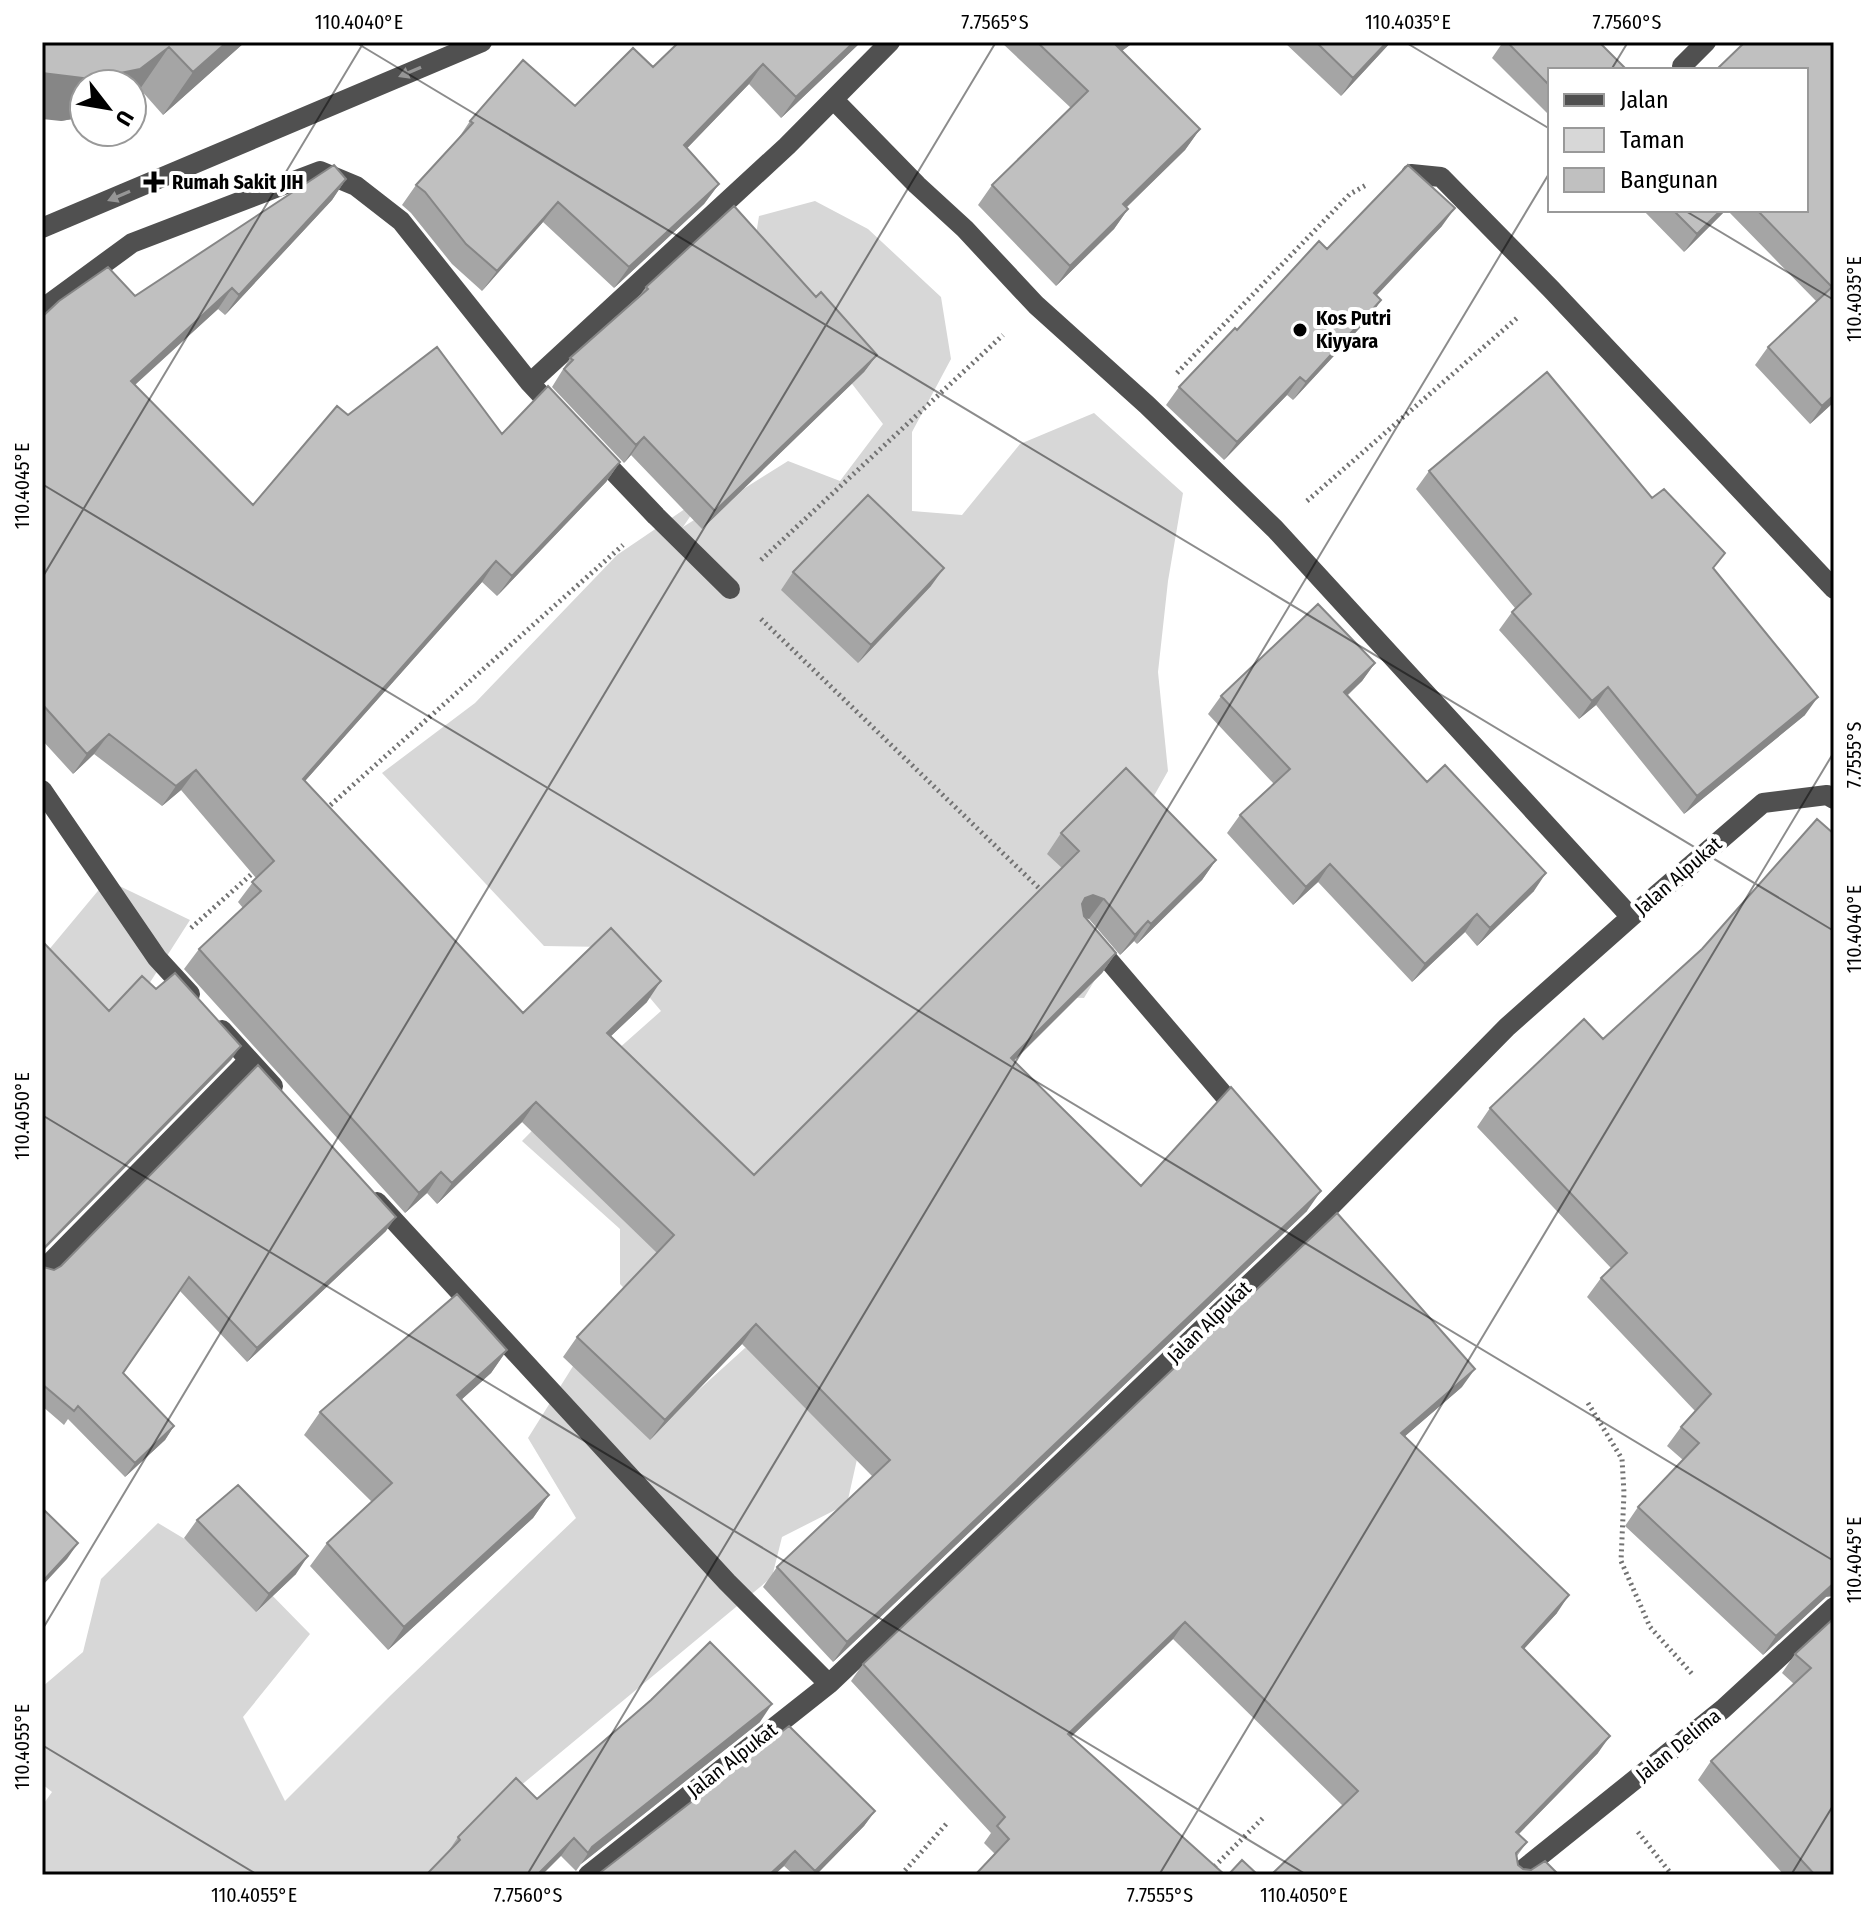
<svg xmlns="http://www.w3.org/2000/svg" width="1876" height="1917" viewBox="0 0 1876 1917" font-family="'Fira Sans Condensed',sans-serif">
<rect width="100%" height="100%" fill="#fff"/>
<path fill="#d7d7d7" d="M815,201L868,229L941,297L951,359L912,432V511L962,515L1020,444L1094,413L1183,493L1168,581L1158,672L1168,771L1080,927L1114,948L1084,998L984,994L662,1327L620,1284V1229L522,1141L573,1089L661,1011L607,947L544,946L382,773L475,703L617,555L704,496L683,527L788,461L840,481L883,424L812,332L752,260L759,216Z
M107,880L190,920L140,998L74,1080L42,958Z
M745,1348L822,1368L864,1428L847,1504L782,1537L772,1577L484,1816L427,1875H42V1806L52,1792L42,1784V1687L83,1652L101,1579L158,1523L263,1586L310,1634L243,1717L285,1801L391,1695L576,1518L528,1438L575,1363L650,1434Z"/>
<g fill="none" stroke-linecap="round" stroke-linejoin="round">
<path stroke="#727272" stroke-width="5" stroke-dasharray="2 4" stroke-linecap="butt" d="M1177,373L1350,194L1368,184
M1307,501L1517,318
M761,560L1003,335
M761,619L1044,893
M326,809L623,545
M191,928L255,871
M1588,1403L1622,1459L1624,1493L1621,1561L1650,1627L1693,1675
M1638,1832L1672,1875
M901,1875L948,1822
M1206,1875L1263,1818"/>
<path stroke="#505050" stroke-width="20" d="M1682,66L1706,42
M834,100L917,185L965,229L1036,305L1147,405L1275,529L1631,917
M1411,174L1441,177L1551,289L1834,589
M42,228L482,42
M42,309L132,243L320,171L356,186L401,221L530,383L559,414
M530,383L787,146L890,42
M595,452L656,516L730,589
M42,790L157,958L190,994
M1093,942L1241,1115
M222,1030L273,1086
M377,1202L727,1582L829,1684
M42,1271L249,1060
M588,1875L829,1684L1325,1212L1507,1027L1631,917L1763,803L1827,795L1834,799
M1516,1875L1723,1709L1834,1607"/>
</g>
<path fill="#a5a5a5" d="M42,42H245L163,115L140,89L84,84V117L61,121Z
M861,42L781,118L749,84L687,148L719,184L704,204L614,288L543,222L482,291L452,264L411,213L402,205L416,185L456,142L470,121L575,106L653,67Z
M1001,42H1134L1122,51L1200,129L1185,150L1127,207L1128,209L1114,229L1056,286L978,205L992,185L1071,108Z
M1284,42H1391L1341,96Z
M1503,42H1599L1550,70V116L1492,58Z
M1834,42V402L1810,424L1755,365L1768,347L1817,302L1727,210H1806Z
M346,179L332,200L225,315L218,309L135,385L253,505L348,415L502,434L620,462L606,482L497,596L482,582L305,781L523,1013L647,1002L611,1036L754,1175L1062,868L1047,854L1061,833L1216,860L1202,880L1137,944L1134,941L1120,955L1089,919L1086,918L1116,953L1102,973L1014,1061L1141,1186L1307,1211L833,1662L763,1587L777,1567L873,1477L742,1344L650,1440L563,1357L577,1337L657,1253L522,1122L437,1204L427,1193L405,1213L184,969L199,949L243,908L238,902L256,878L181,790L162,806L94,754L73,774L42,740V317L135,296Z
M1643,210H1726L1684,252Z
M1442,226L1376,295L1381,300L1369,318L1293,400L1287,395L1224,460L1166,405L1179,387L1237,330L1327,249Z
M646,287L816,297L877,355L864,372L702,529L631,455L624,463L552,387L570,358L640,295Z
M1429,471L1652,498L1714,569L1805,715L1684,814L1596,705L1579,719L1499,630L1515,608L1416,489Z
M793,572L931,586L858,663L781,590Z
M1375,663L1362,681L1347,696L1427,782L1534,891L1477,946L1465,932L1412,982L1318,882L1293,905L1227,833L1240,815L1274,784L1208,714L1221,696Z
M1584,1019L1826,1597L1763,1655L1625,1526L1638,1507L1683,1460L1667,1446L1681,1427L1695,1411L1587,1297L1601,1278L1611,1268L1477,1127L1490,1108Z
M386,1231L247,1362L180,1291L123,1373L174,1426L165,1440L125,1477L68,1419L64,1425L42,1406V1265L43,1267L54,1270Z
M507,1350L491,1373L461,1400L549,1495L533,1518L388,1650L310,1566L327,1543L372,1502L304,1435L320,1412Z
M1462,1387L1405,1436L1557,1613L1524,1649L1598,1753L1519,1834L1527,1842L1517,1856L1518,1865L1523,1869L1559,1875H1271L1343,1806L1173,1639L1071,1737L1225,1875L995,1854L984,1843L991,1833L851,1681L863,1664Z
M197,1520L296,1574L256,1612L184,1538Z
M1834,1618V1875H1784L1698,1780L1711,1761L1794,1684L1782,1673L1795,1654Z
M760,1722L581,1864L576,1871L561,1856L446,1855L458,1837L537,1799Z
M875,1811L864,1826L816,1875H794L784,1866L774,1875H600L601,1872Z"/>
<path fill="#868686" d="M227,42H245L163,115L193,72Z
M854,42H861L781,118L796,97Z
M1120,42H1134L1102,65L1116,45Z
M1387,42H1391L1341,96L1353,78Z
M169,47L140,89L132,95V84H84V117L61,121L42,119V73Z
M763,64L749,84L670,166L684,145Z
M1200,129L1185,150L1109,224L1123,204Z
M346,179L332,200L225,315L239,295Z
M719,184L704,204L614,288L629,267Z
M558,202L543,222L482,291L497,271Z
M1455,208L1442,226L1362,311L1374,293Z
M1128,209L1114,229L1056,286L1070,266Z
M1721,210H1726L1684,252L1697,234Z
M232,288L218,309L117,401L131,381Z
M1381,300L1369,318L1293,400L1306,382Z
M877,355L864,372L702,529L715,511Z
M1300,377L1287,395L1224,460L1237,442Z
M1834,395V402L1810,424L1822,406Z
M644,437L631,455L624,463L636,445Z
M620,462L606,482L497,596L512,576Z
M496,561L482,582L289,799L303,779Z
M944,568L931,586L858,663L871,645Z
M1375,663L1362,681L1331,710L1344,692Z
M1608,687L1596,705L1579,719L1592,701Z
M1818,697L1805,715L1684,814L1697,796Z
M109,734L94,754L73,774L87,754Z
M196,770L181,790L162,806L176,786Z
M1216,860L1202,880L1137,944L1151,924Z
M1330,864L1318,882L1293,905L1306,887Z
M1546,873L1534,891L1477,946L1490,928Z
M1093,895L1104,899L1089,919L1078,915L1071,919L1085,898Z
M1477,914L1465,932L1412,982L1425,964Z
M1148,921L1134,941L1120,955L1135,935Z
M1116,953L1102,973L996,1078L1011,1058Z
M661,981L647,1002L593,1053L607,1033Z
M241,1046L231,1060L42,1252V1249Z
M536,1102L522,1122L437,1204L452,1183Z
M441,1172L427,1193L405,1213L419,1193Z
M1321,1191L1307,1211L833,1662L847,1642Z
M396,1217L386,1231L247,1362L257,1348Z
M756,1324L742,1344L650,1440L665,1420Z
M507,1350L491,1373L441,1418L457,1395Z
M1475,1369L1462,1387L1389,1450L1401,1433Z
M174,1426L165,1440L125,1477L135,1463Z
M549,1495L533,1518L388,1650L404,1627Z
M78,1543L67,1559L42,1586V1582Z
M308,1556L296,1574L256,1612L269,1594Z
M1834,1583V1596L1826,1597L1763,1655L1776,1636Z
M1569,1595L1557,1613L1510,1664L1522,1647Z
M1185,1622L1173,1639L1055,1752L1068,1734Z
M772,1704L760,1722L581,1864L592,1847Z
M1610,1736L1598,1753L1504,1849L1516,1832Z
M875,1811L864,1826L816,1875H812Z
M574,1838L561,1856L542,1875H537Z
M795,1851L784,1866L774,1875H769Z"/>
<path fill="#c0c0c0" stroke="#868686" stroke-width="2" d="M42,42H227L193,72L169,47L140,69L91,79L42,73Z
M679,42H854L796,97L763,64L684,145L719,184L629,267L558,202L497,271L466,244L425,192L416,185L473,123L470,121L523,60L575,106L633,48L653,67Z
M1037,42H1120L1116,45L1200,129L1123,204L1128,209L1070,266L992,185L1088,91Z
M1316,42H1387L1353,78Z
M1507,42H1599L1627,70H1550V86Z
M1745,42H1834V395L1822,406L1768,347L1832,287L1757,210H1806V70H1716Z
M334,165L346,179L239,295L232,288L131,381L253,505L337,406L348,415L437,347L502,434L548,386L620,462L512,576L496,561L303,779L523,1013L611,928L661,981L607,1033L754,1175L1079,851L1061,833L1126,768L1216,860L1151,924L1148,921L1135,935L1104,899L1093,895L1085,898L1082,904L1084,916L1116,953L1011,1058L1141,1186L1231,1087L1321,1191L847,1642L777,1567L890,1460L756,1324L665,1420L577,1337L674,1235L536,1102L452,1183L441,1172L419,1193L199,949L261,891L252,882L274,861L196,770L176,786L109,734L87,754L42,704V317L59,301L108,267L135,296Z
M1408,165L1455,208L1374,293L1381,300L1306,382L1300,377L1237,442L1179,387L1235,328L1237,330L1319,241L1327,249Z
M734,206L816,297L821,292L877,355L715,511L644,437L636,445L564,369L573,360L570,358L648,289L646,287Z
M1673,210H1721L1697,234Z
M1547,372L1652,498L1664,489L1725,553L1713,568L1818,697L1697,796L1608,687L1592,701L1512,612L1531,594L1429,471Z
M868,495L944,568L871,645L793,572Z
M1318,604L1375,663L1344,692L1427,782L1445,765L1546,873L1490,928L1477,914L1425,964L1330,864L1306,887L1240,815L1290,769L1221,696Z
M1817,819L1834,834V1583L1776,1636L1638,1507L1699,1443L1681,1427L1711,1394L1601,1278L1627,1253L1490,1108L1584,1019L1603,1039L1702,949Z
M42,941L109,1011L142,976L156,989L175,973L241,1046L42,1250Z
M258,1065L396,1217L257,1348L189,1277L123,1373L174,1426L135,1463L78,1406L74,1411L42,1384V1265L43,1267L54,1270L61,1266Z
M1337,1213L1475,1369L1401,1433L1569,1595L1522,1647L1610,1736L1516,1832L1527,1842L1516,1853L1518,1865L1523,1869L1531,1870L1545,1861L1559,1875H1271L1358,1791L1185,1622L1068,1734L1225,1875H975L1009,1839L997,1826L1005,1817L863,1664Z
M457,1294L507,1350L457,1395L549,1495L404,1627L327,1543L392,1483L320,1412Z
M238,1485L308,1556L269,1594L197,1520Z
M42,1508L78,1543L42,1582Z
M1834,1618V1875H1815L1711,1761L1811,1668L1795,1654Z
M710,1642L772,1704L592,1847L588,1853L574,1838L537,1875H426L460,1840L458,1837L516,1778L537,1799L651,1700Z
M789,1726L875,1811L815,1871L795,1851L769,1875H604L601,1872Z
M1242,1860L1258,1875H1228Z"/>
<defs><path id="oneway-solid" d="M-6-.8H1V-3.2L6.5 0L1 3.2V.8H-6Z" transform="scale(2)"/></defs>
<g fill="#969696">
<use href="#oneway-solid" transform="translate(410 72) rotate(157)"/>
<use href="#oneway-solid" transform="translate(119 196) rotate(157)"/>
</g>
<path fill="none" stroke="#000" stroke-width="2" stroke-opacity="0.45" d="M355,42L1834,931M1405,42L1550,129M1611,70L1628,42M1684,210L1834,300M42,484L1834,1561M42,578L364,42M42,1115L1307,1875M42,1630L996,42M42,1745L258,1875M527,1875L1550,172M1159,1875L1834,752M1791,1875L1834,1804"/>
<g fill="#000" stroke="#fff" stroke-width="3">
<path d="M150 170h8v8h8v8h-8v8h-8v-8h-8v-8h8z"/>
<circle cx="1300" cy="330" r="8"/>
</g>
<g text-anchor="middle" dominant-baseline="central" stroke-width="8" stroke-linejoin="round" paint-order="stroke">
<g font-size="20" font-weight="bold" fill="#000" stroke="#fff" text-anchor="start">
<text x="172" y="182">Rumah Sakit JIH</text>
<text x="1316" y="318">Kos Putri<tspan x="1316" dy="23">Kiyyara</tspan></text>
</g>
<g font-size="20" fill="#000" stroke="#fff">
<text transform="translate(1678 876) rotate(-41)">Jalan Alpukat</text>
<text transform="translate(1209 1322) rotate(-44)">Jalan Alpukat</text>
<text transform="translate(1678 1745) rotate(-39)">Jalan Delima</text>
<text transform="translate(732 1760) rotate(-38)">Jalan Alpukat</text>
</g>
</g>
<rect width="1876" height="1917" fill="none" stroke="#ffffff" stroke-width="88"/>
<rect x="1548" y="68" width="260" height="144" fill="#ffffff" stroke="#999999" stroke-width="2"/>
<rect x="1564" y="94" width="40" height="12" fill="#505050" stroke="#999999" stroke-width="2"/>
<text x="1620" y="108" font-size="24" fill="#000000">Jalan</text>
<rect x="1564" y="128" width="40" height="24" fill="#d7d7d7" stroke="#999999" stroke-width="2"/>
<text x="1620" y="148" font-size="24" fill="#000000">Taman</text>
<rect x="1564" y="168" width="40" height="24" fill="#c0c0c0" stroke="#999999" stroke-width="2"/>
<text x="1620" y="188" font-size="24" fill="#000000">Bangunan</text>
<g transform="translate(108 108) rotate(121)"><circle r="38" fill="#ffffff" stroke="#999999" stroke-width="2"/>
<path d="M0-6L14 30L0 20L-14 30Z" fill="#000000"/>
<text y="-12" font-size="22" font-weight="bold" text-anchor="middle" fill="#000000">U</text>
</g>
<rect x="44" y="44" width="1788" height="1829" fill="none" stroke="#000" stroke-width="3"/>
<g font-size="20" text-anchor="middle" fill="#000">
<text x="359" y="29">110.4040°E</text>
<text x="995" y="29">7.7565°S</text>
<text x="1408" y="29">110.4035°E</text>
<text x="1627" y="29">7.7560°S</text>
<text transform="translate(1854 299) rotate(-90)" y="7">110.4035°E</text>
<text transform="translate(22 486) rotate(-90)" y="7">110.4045°E</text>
<text transform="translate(1854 755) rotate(-90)" y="7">7.7555°S</text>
<text transform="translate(1854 929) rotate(-90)" y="7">110.4040°E</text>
<text transform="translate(22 1116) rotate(-90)" y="7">110.4050°E</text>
<text transform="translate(1854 1560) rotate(-90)" y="7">110.4045°E</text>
<text transform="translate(22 1747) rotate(-90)" y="7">110.4055°E</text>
<text x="254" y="1902">110.4055°E</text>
<text x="528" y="1902">7.7560°S</text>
<text x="1160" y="1902">7.7555°S</text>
<text x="1304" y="1902">110.4050°E</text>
</g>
</svg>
